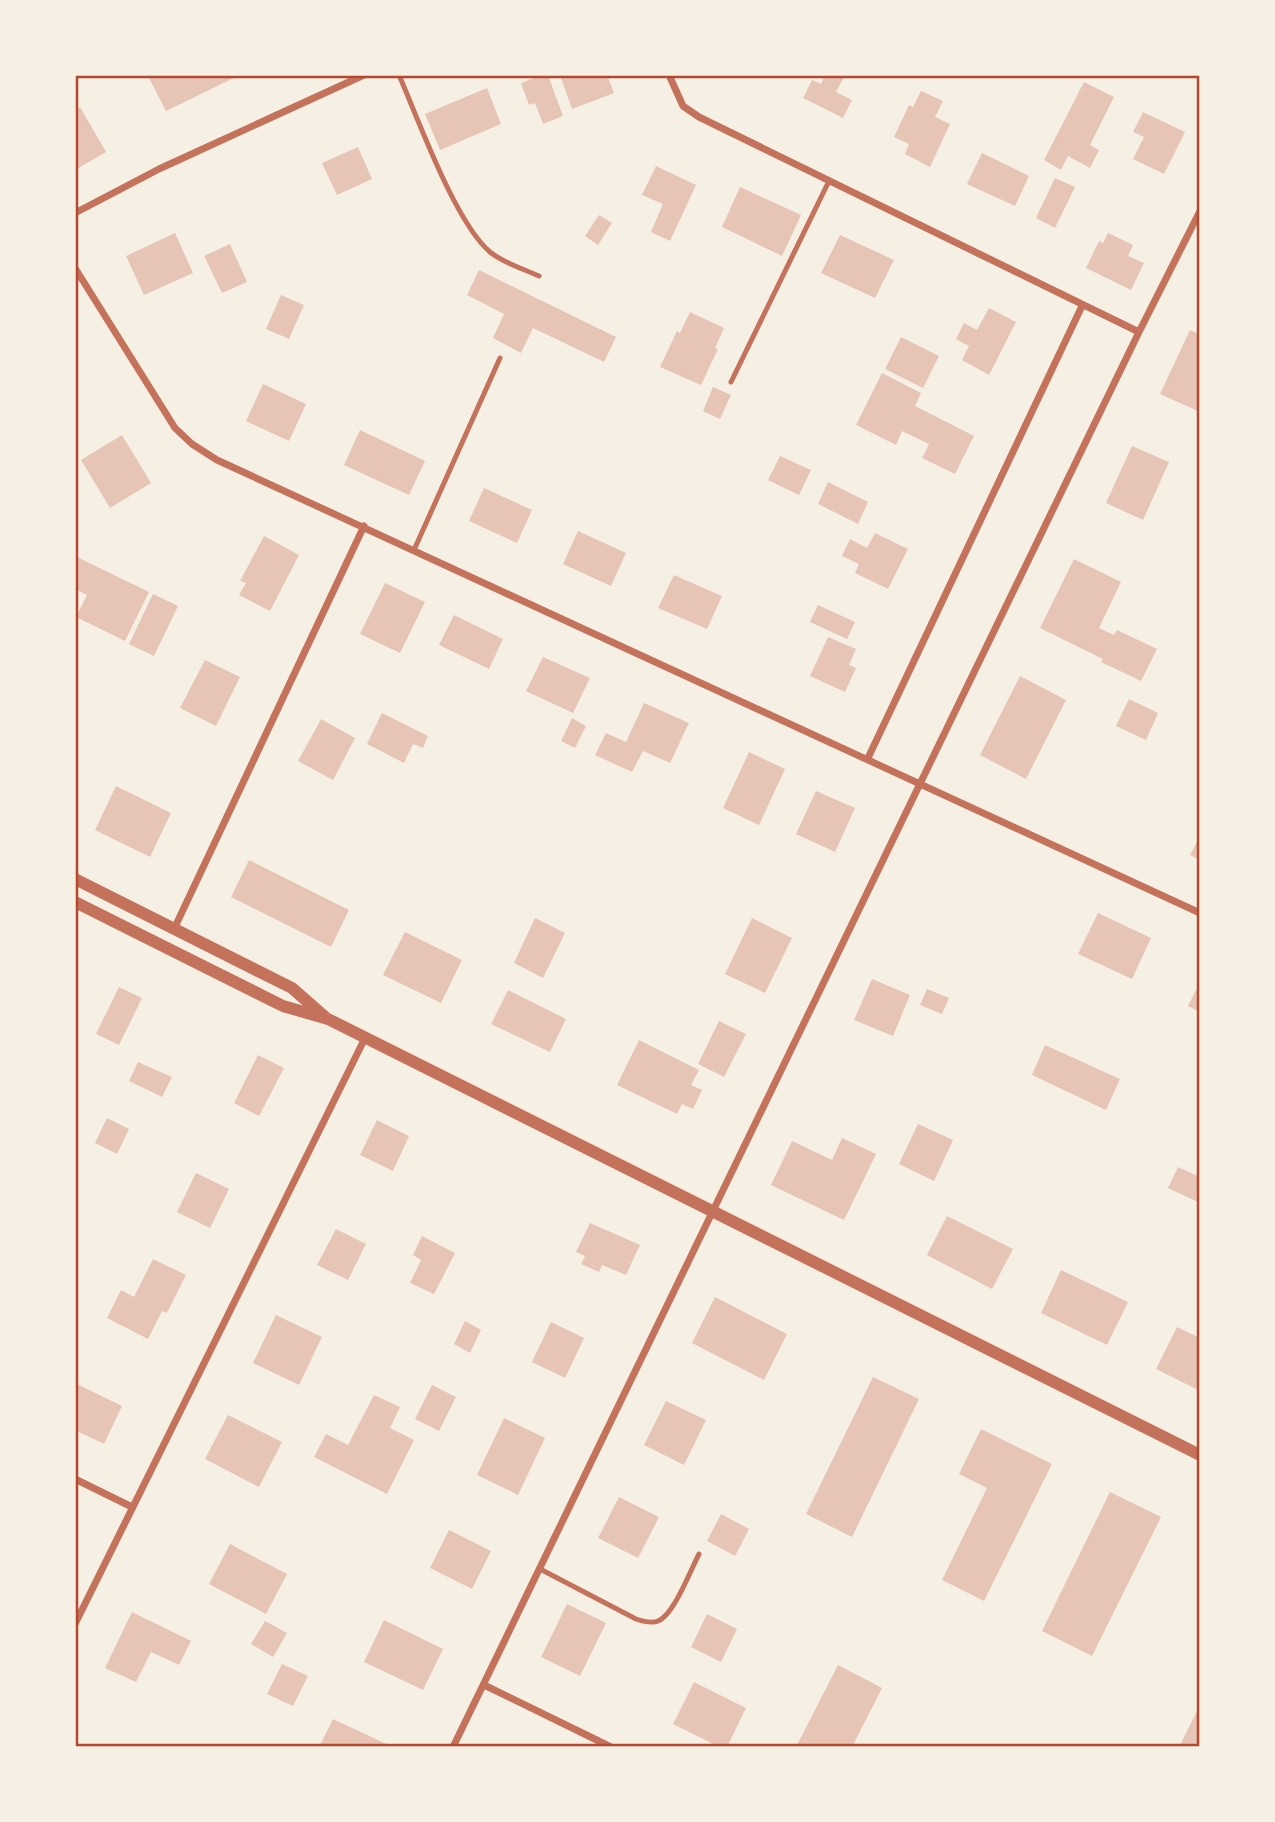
<svg xmlns="http://www.w3.org/2000/svg" width="1275" height="1822" viewBox="0 0 1275 1822" font-family="Georgia,serif">
<rect width="100%" height="100%" fill="#f6efe4"/>
<path fill="#e6c5b7" d="M154,75H240L166,111L149,78Z
M542,75H548L563,116L543,124L535,103L529,105L521,83Z
M560,75H607L614,93L572,109Z
M825,75L844,77L836,92L852,100L843,118L803,98L812,80L821,84Z
M1084,82L1114,97L1090,145L1099,150L1090,168L1068,156L1061,170L1044,160Z
M487,88L501,124L440,150L425,114Z
M921,91L943,101L935,117L950,124L930,167L905,154L909,144L894,137L909,105L913,107Z
M80,107L106,152L75,170V110Z
M1143,112L1185,132L1164,174L1133,159L1144,137L1133,132Z
M358,147L372,179L337,195L322,163Z
M982,153L1029,176L1015,206L967,184Z
M656,166L696,185L670,241L651,232L663,204L642,195Z
M1055,178L1075,187L1055,228L1036,218Z
M740,187L801,215L782,256L722,227Z
M599,215L612,223L598,245L585,236Z
M175,233L193,273L144,295L126,256Z
M1108,233L1133,245L1128,256L1144,263L1131,290L1086,268L1099,241L1103,243Z
M840,235L894,260L875,298L821,273Z
M230,244L247,282L222,293L204,256Z
M479,270L616,337L604,362L533,328L521,353L493,338L504,314L467,295Z
M281,295L304,305L289,339L266,329Z
M989,308L1016,322L989,375L962,360L969,346L956,339L964,323L977,330Z
M690,312L724,328L715,348L718,349L701,385L660,367L677,331L680,333Z
M1190,330L1200,335V412L1160,394Z
M901,337L939,356L923,388L885,369Z
M882,373L921,393L915,406L974,436L955,474L922,458L929,444L902,431L896,445L856,425Z
M263,384L306,404L289,441L246,421Z
M713,387L731,395L720,419L703,411Z
M360,430L425,461L409,495L344,465Z
M122,435L151,483L110,508L81,460Z
M1132,446L1169,462L1143,520L1106,503Z
M780,456L811,470L799,495L768,480Z
M828,482L868,502L858,524L818,504Z
M484,488L532,510L517,543L469,521Z
M578,531L626,553L611,586L563,564Z
M875,533L908,549L888,589L855,573L859,564L842,556L850,539L867,548Z
M264,536L299,555L270,611L239,595L246,583L240,581Z
M77,557L149,592L125,641L76,617L87,595L75,589Z
M1074,559L1121,582L1099,628L1114,635L1117,630L1157,649L1141,681L1101,662L1103,659L1040,628Z
M674,575L722,596L707,629L658,608Z
M385,583L425,602L400,653L360,634Z
M153,594L178,606L154,656L129,644Z
M818,605L855,622L847,639L810,622Z
M454,615L503,639L489,669L439,645Z
M828,637L856,649L849,665L856,668L845,692L810,676Z
M543,657L590,678L573,713L526,691Z
M205,660L240,677L216,726L180,708Z
M1020,676L1066,700L1026,779L980,755Z
M1129,699L1158,713L1146,740L1116,726Z
M644,703L689,723L670,763L643,751L632,772L595,755L606,733L626,742Z
M382,713L428,736L423,748L413,744L404,763L367,744Z
M572,718L586,726L575,748L561,741Z
M321,719L355,738L333,780L298,761Z
M749,752L785,769L759,825L723,808Z
M116,786L171,813L150,857L95,830Z
M816,791L855,808L835,852L796,834Z
M1200,836V860L1190,855Z
M249,860L349,910L331,947L231,897Z
M1098,913L1151,938L1132,979L1078,954Z
M535,918L565,933L543,978L514,963Z
M752,918L792,938L765,993L725,974Z
M405,932L462,960L441,1003L383,975Z
M872,979L910,995L893,1036L854,1020Z
M1200,982V1012L1188,1006Z
M119,987L142,998L119,1045L96,1034Z
M927,989L949,998L942,1014L920,1005Z
M508,990L566,1019L550,1052L491,1024Z
M719,1021L746,1034L724,1077L698,1064Z
M639,1040L699,1070L691,1085L702,1090L693,1109L682,1104L677,1114L617,1085Z
M1045,1045L1120,1079L1106,1110L1032,1075Z
M258,1055L284,1068L259,1116L234,1103Z
M138,1062L172,1077L162,1097L129,1081Z
M107,1118L129,1129L117,1154L95,1143Z
M377,1120L409,1136L393,1171L360,1155Z
M918,1124L953,1140L934,1181L899,1164Z
M842,1138L876,1154L844,1220L771,1185L792,1141L832,1160Z
M1178,1167L1200,1177V1203L1168,1188Z
M196,1173L229,1189L210,1228L177,1212Z
M947,1216L1013,1249L992,1289L927,1255Z
M590,1223L640,1245L626,1275L602,1265L599,1272L581,1264L585,1256L576,1252Z
M336,1229L366,1244L348,1280L317,1265Z
M422,1236L455,1253L434,1294L410,1283L421,1260L413,1255Z
M153,1259L186,1275L167,1313L162,1311L148,1339L107,1318L121,1290L134,1297Z
M1061,1270L1128,1302L1107,1345L1041,1313Z
M715,1297L787,1334L764,1380L692,1343Z
M276,1315L322,1337L299,1385L253,1363Z
M465,1321L481,1330L470,1353L454,1344Z
M551,1322L584,1338L565,1378L532,1362Z
M1177,1327L1200,1338V1391L1156,1369Z
M873,1377L919,1399L852,1537L806,1514Z
M75,1383L122,1406L104,1444L75,1430Z
M432,1385L456,1397L439,1431L415,1419Z
M374,1395L400,1407L390,1428L414,1440L387,1494L314,1457L326,1434L348,1445Z
M666,1401L706,1420L684,1465L644,1445Z
M228,1415L282,1442L259,1487L205,1459Z
M504,1418L545,1438L518,1495L477,1475Z
M981,1429L1052,1464L984,1601L942,1580L987,1488L959,1474Z
M1110,1492L1161,1517L1092,1656L1042,1631Z
M619,1497L659,1517L638,1558L598,1538Z
M721,1514L749,1529L735,1556L707,1541Z
M449,1530L491,1551L472,1589L430,1568Z
M230,1544L287,1574L266,1614L209,1584Z
M567,1604L606,1623L580,1676L541,1657Z
M132,1612L191,1641L179,1665L151,1652L136,1682L105,1668Z
M707,1614L737,1629L721,1662L691,1647Z
M384,1620L443,1649L423,1690L364,1662Z
M265,1621L287,1633L273,1657L251,1644Z
M282,1664L308,1676L293,1706L267,1694Z
M838,1665L882,1688L852,1747H796Z
M694,1682L746,1708L727,1747H719L673,1724Z
M1200,1705V1747H1179Z
M333,1719L393,1747H319Z"/>
<g fill="none" stroke-linecap="round" stroke-linejoin="round">
<path stroke="#c5725c" stroke-width="5" d="M399,75C419,121 455,222 490,252C503,263 524,269 539,276
M731,382L829,181
M414,550L500,358
M540,1569L636,1619C642,1621 651,1624 658,1621C674,1615 691,1569 699,1554"/>
<path stroke="#c5725c" stroke-width="7" d="M669,75L683,106L699,117L1139,332
M75,213L159,169L364,75
M75,268L175,428L192,444L217,460L1200,913
M868,758L1082,306
M174,929L364,526
M75,1479L132,1507
M75,1624L365,1038
M484,1685L611,1747
M453,1747L1139,332L1200,211"/>
<path stroke="#c5725c" stroke-width="12" d="M75,879L292,988L325,1017
M75,902L283,1006L328,1019L1200,1455"/>
</g>
<rect width="1275" height="1822" fill="none" stroke="#f6efe4" stroke-width="154"/>
<rect x="77" y="77" width="1121" height="1668" fill="none" stroke="#b5482f" stroke-width="2.5"/>
</svg>
